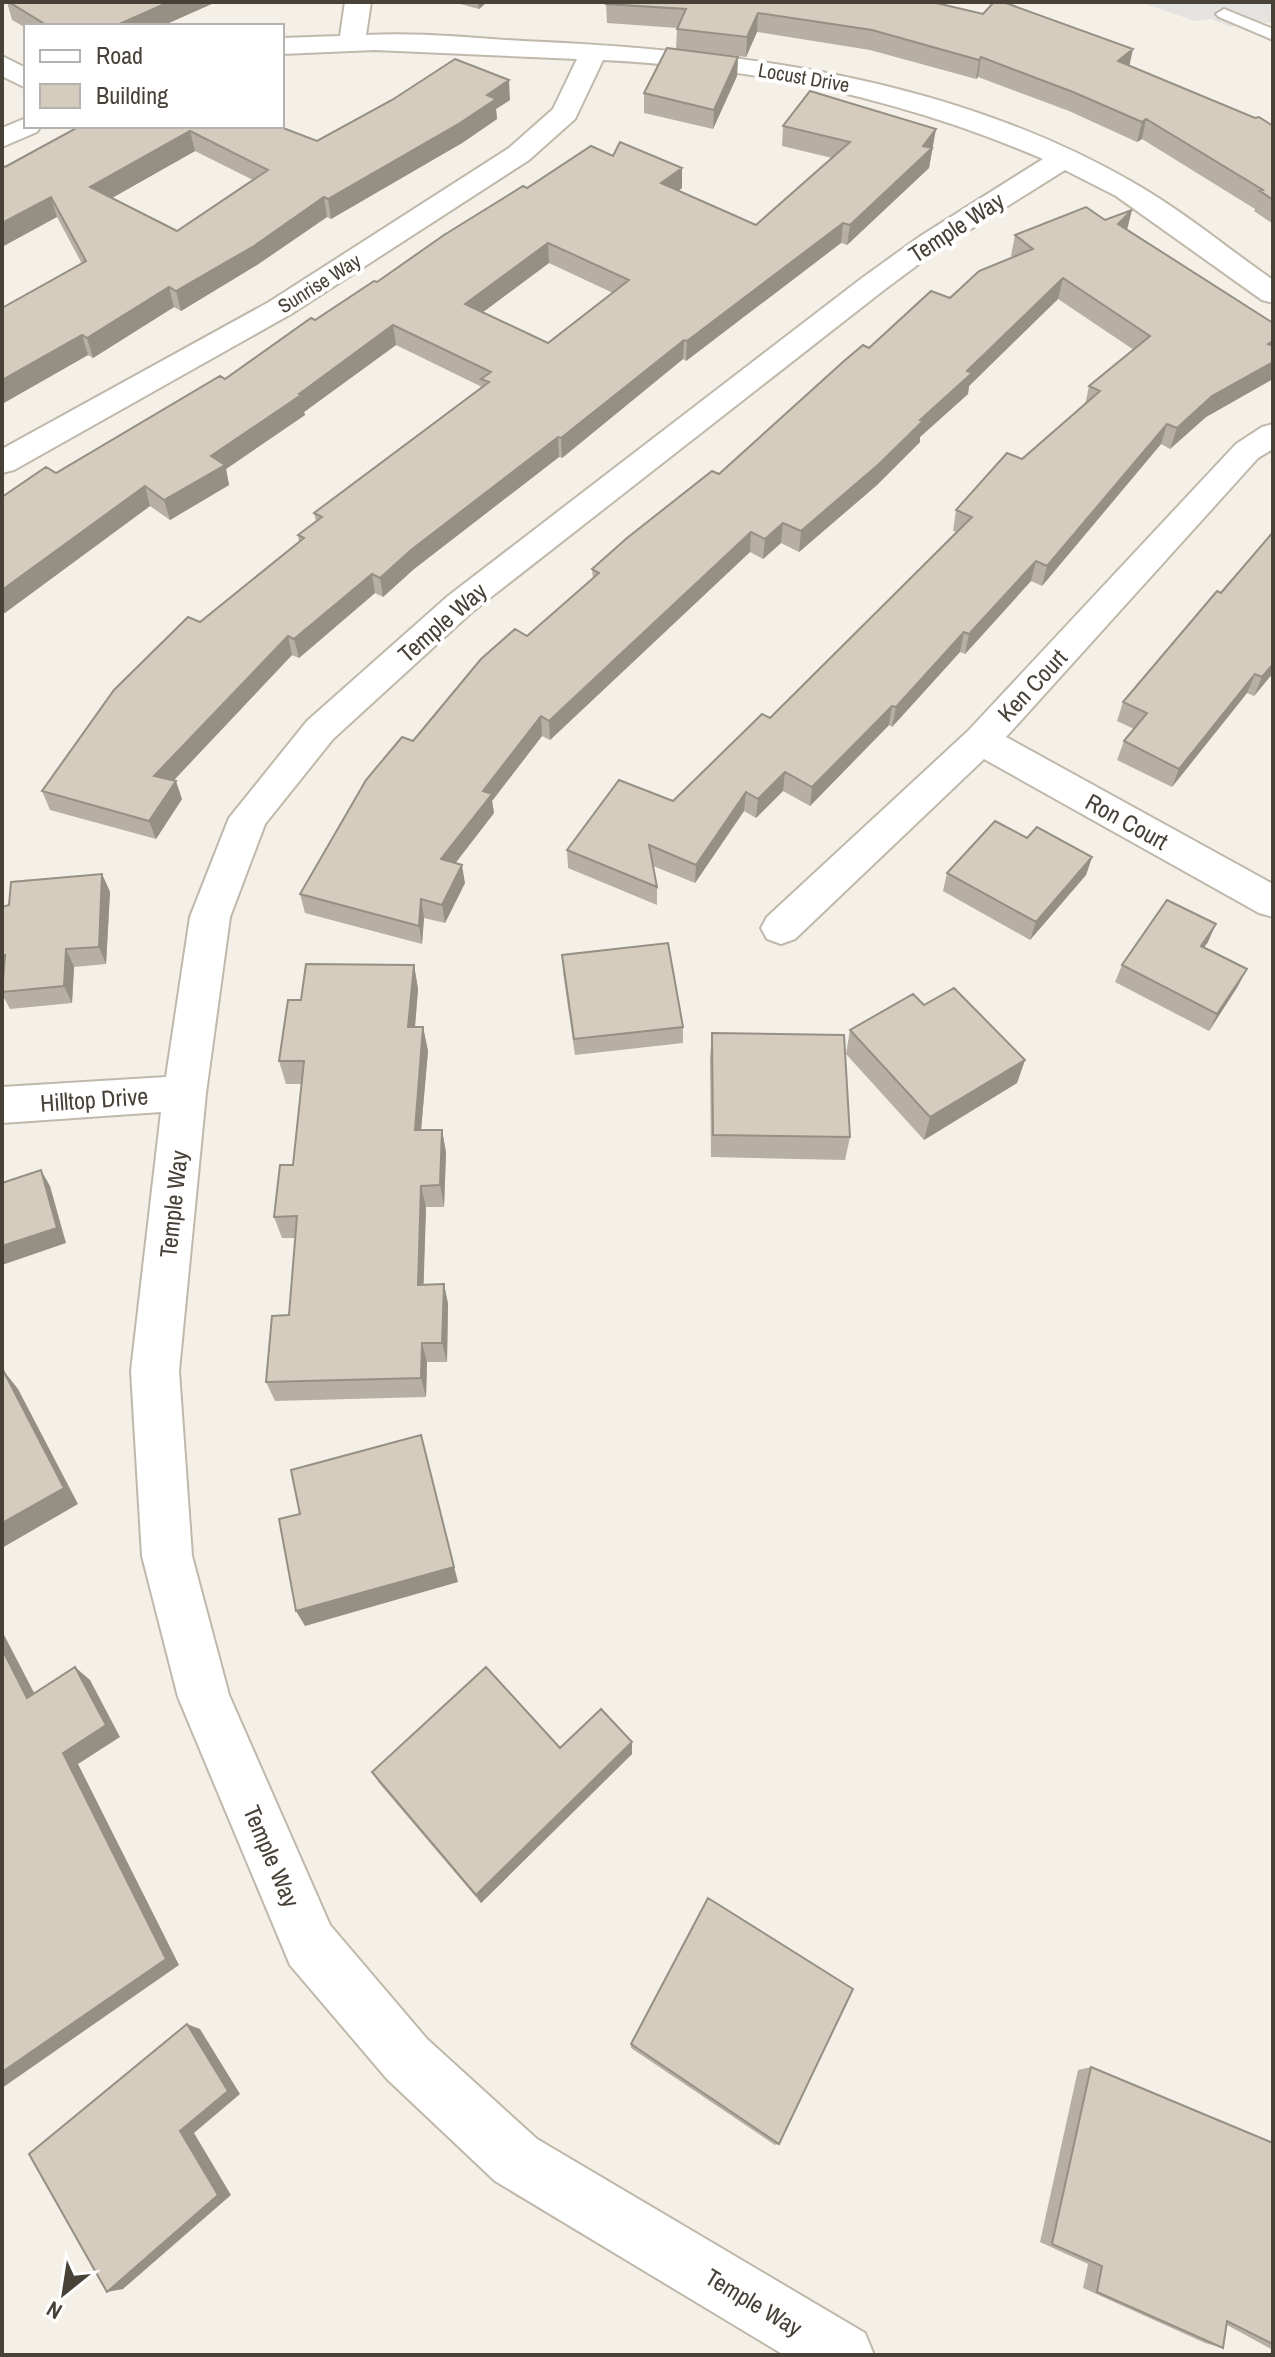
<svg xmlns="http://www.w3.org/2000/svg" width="1275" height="2357" viewBox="0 0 1275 2357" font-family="'Archivo Narrow',sans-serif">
<rect width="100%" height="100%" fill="#f4f0e8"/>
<path fill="#e5e3e0" d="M1139,2H1273V22L1231,27L1211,19L1195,21Z"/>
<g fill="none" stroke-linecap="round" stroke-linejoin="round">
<defs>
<path id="lane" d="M1224,9L1273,29V40L1219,17L1216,14Z"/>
<path id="street" d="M345,2H371L366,35C418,32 471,38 523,41C733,50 949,76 1134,183C1183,211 1227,248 1273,280V303L1262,300L1116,196L1065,170L939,249L884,290L472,612L333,739L265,824L230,917L206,1093L179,1371L192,1556L229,1695L330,1925L427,2039L537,2139L865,2333L874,2355H784L495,2181L387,2079L290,1965L178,1697L142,1556L131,1371L161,1112L2,1123V1087L166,1077L190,917L229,818L307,721L448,596L862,278L919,237L1043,159C904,99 755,67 603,60L575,119L529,160L291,314L14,470L2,473V449L269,302L509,148L553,109L577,59L375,50L282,54V38L340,36Z
M2,56L26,68V88L2,76Z
M26,118V126H41L37,132L2,147V128Z
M1273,424V449L1258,458L1006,737L1273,884V917L1259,913L984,759L795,939L781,944L767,939L761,928L767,917L968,731L1236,444L1262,427Z"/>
</defs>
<use href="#lane" stroke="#bfb8ab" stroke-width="4"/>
<use href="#street" stroke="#bfb8ab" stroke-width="4"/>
<use href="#lane" fill="#fff" fill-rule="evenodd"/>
<use href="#street" fill="#fff" fill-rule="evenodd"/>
</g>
<path fill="#b7afa3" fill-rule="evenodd" d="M7,2H216L162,26H26V28L12,20Z
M453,2H487L479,9Z
M932,2L1129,65L1273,126V224L1254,211L1255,209L1142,139L1137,142L1069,111L978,77L976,79L870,50L757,32L746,57L676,49L677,28L607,23L606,4Z
M738,57L737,76L713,129L644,113V93Z
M510,100L496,109L497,119L462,143L331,219L327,217L257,265L181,311L174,307L93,358L88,355L2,404L82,264L57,217L5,167L80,126H278L317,141ZM195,151L253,180L177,231L112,198Z
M783,126L933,149L932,151L929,168L847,245L841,243L686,361L683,359L562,458L559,457L414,569L383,597L375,593L299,658L292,655L173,780L182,799L156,839L50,810L42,791L200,622L299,542L298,535L316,521L314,513L482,387L396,345L304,412L305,415L226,469L229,485L170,520L150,506L2,615V497L56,473L225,379L315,320L527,188H682L678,191L756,225L832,158L782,146ZM549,263L613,293L548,343L483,312Z
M1105,220L1127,229L1273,323V379L1206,417L1170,449L1161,444L1042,586L1031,581L965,654L960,652L892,727L889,725L810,806L783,791L756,818L744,811L695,883L653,866L657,887V905L568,868L567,850L673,801L770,718L957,532L953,531L956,510L1022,459L1085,405L1089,386L1134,350L1058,299L969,386L968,394L920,437V442L877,485L799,552L781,543L763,559L750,552L550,740L542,736L492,801L494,813L455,863L465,883L445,923L424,918L422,944L305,913L300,894L413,741L527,636L593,579L592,569L719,474L869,348L1013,257L1011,256L1015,235Z
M1273,532V673L1254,696L1247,693L1172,787L1117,760L1124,741L1134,729L1117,721L1123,702Z
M1027,838L1092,857L1086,875L1030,940L943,891L947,873Z
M102,874L110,892L106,964L74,967L72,1003L10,1009L2,994L3,975Z
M1208,942L1204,947L1238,986L1209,1031L1115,982L1122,965Z
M562,955L683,1027V1043L575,1055L563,972Z
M414,965L418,989L415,1027H423L428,1051L421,1130H442L446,1153L444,1207H426L423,1285L444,1284L448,1304L447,1362H427L426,1397L275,1401L266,1382L289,1315L295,1238H282L274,1217L293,1165L302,1084H286L279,1061L301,1000Z
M924,1005L1025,1060L1017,1083L924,1140L846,1054L850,1030Z
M712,1033L850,1137L845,1160L711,1157L710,1057Z
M560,1748L632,1754L481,1903L379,1783L372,1772Z
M631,2044L779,2144L775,2145L631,2048Z
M1091,2067L1273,2143V2350L1227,2325L1223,2348L1205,2343L1083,2288L1088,2264L1040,2242L1078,2070Z"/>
<path fill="#958f84" d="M169,2H216L162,26H115Z
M478,2H487L479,9Z
M758,13L757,32L746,57L747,37Z
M1133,49L1129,68L1118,61Z
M738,57L737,76L713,129L714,110Z
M981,57L978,77L976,79L979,60Z
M509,80L510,100L496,109L497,119L462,143L331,219L328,199Z
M1146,119L1142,139L1137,142L1142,122Z
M936,129L929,168L847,245L850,225L923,146Z
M190,131L195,151L96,207L90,187Z
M682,168V188L661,203V183Z
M51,197L57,217L2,247V223Z
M324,197L327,217L257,265L181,311L176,291Z
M1132,210L1127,230L1118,224Z
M843,223L841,243L686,361L687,341Z
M548,243L549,263L467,324L465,304Z
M1063,278L1058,299L969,386L968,394L920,437V442L877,485L799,552L801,531L920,420L967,371Z
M169,287L174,307L93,358L87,338Z
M393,325L396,345L304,412L305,415L226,469L229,485L170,520L164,500L211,456Z
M82,335L88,355L2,404V380Z
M684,340L683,359L562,458L561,438Z
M1273,362V379L1206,417L1170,449L1177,428L1212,396Z
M1167,424L1161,444L1042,586L1047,566Z
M558,437L559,457L414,569L383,597L380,578L411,550Z
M145,486L150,506L2,615V590Z
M783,523L781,543L763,559L765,539Z
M751,532L750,552L550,740L549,721Z
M1036,561L1031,581L965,654L969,634Z
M372,574L375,593L299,658L294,639Z
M964,632L960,652L892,727L896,707Z
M288,636L292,655L161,794L154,776Z
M1273,664V673L1254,696L1262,677Z
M1255,674L1247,693L1172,787L1179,769Z
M892,706L889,725L810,806L812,787Z
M541,716L542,736L492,801L494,813L444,878L441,859L483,791Z
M785,772L783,791L756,818L758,799Z
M176,781L182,799L156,839L149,821Z
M746,792L744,811L695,883L696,865Z
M1092,857L1086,875L1030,940L1036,922Z
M462,865L465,883L445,923L442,905Z
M102,874L110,892L106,964L99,947Z
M421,899L424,918L422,944L419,926Z
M1216,924L1208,942L1193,963L1201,946Z
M66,949L74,967L72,1003L64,986Z
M414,965L418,989L413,1051L408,1027Z
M1247,969L1238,986L1209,1031L1217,1014Z
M423,1027L428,1051L419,1153L415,1130Z
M1025,1060L1017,1083L924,1140L930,1117Z
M442,1130L446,1153L444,1207L440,1185Z
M41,1170L50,1186L66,1243L2,1265V1246Z
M421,1186L426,1207L423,1305L418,1285Z
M444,1284L448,1304L447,1362L442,1343Z
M422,1343L427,1362L426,1397L421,1378Z
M3,1370L18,1389L78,1504L2,1548Z
M421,1435L458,1582L305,1626L296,1611Z
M2,1631L43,1710L27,1698L2,1649Z
M75,1667L90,1680L120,1737L78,1764L179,1965L2,2088V2072Z
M632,1742V1754L481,1903L476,1895Z
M187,2024L200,2029L240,2094L194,2133L231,2195L123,2289L107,2292L180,2131Z"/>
<path fill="#d5ccbd" stroke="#958f84" stroke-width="2" fill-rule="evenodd" d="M9,2H169L115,26H80L76,24L72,26H48Z
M607,2H932L983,14L994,2H1003L1133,49L1118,61L1255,118L1259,117L1273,126V200L1260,191L1263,190L1146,119L1142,122L1073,92L981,57L979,60L872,30L758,13L747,37L677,29L686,9L606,4Z
M667,48L738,57L714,110L644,93Z
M455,59L509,80L487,95L496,99L460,123L328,199L324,197L254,246L176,291L169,287L87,338L82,335L2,380V308L86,261L51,197L2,223V165L5,167L80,126H278L317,141L392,100ZM190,131L268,170L177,231L90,187Z
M810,91L936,129L923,146L932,148L850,225L843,223L687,341L684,340L561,438L558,437L411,550L380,578L372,574L294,639L288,636L154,776L176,781L149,821L42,791L114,690L188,617L200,622L304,538L298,535L322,517L314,513L489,382L481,379L491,372L393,325L299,394L301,395L211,456L225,465L164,500L145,486L2,590V497L46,467L56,473L220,376L225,379L311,318L315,320L374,281L377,282L444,235L523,186L527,188L591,146L613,156L620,142L682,168L661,183L756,225L850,142L783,126ZM548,243L629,280L548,343L465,304Z
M1086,207L1105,220L1132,210L1118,224L1273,323V341L1268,344L1273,346V362L1212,396L1177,428L1167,424L1047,566L1036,561L969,634L964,632L896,707L892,706L812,787L785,772L758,799L746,792L696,865L649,845L657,887L567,850L619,780L673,801L762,714L770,718L972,517L956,510L1007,453L1022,459L1100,391L1089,386L1150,336L1063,278L967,371L972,373L920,420L923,421L879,464L801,531L783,523L765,539L751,532L549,721L541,716L483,791L492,794L441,859L462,865L442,905L421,899L419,926L300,894L366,780L402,737L413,741L481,659L515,629L527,636L599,573L592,569L627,538L712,471L719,474L844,361L863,345L869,348L931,291L950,298L979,271L1033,249L1015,235Z
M1273,532V664L1262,677L1255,674L1179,769L1124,741L1147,713L1123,702L1217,591L1221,593Z
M995,821L1027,838L1037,827L1092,857L1036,922L947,873Z
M102,874L99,947L66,949L64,986L2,992L5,955H2V907L9,905L11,882Z
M1167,900L1216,924L1201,946L1247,969L1217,1014L1122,965Z
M668,943L683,1027L574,1039L562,955Z
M306,964L414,965L408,1027H423L415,1130H442L440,1185L421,1186L418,1285L444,1284L442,1343H422L421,1378L266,1382L272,1316L289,1315L297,1216L274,1217L280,1165H293L304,1061H279L288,1000H301Z
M954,988L1025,1060L930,1117L850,1030L913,994L924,1005Z
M712,1033L844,1035L850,1137L713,1135Z
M41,1170L57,1228L2,1246V1183Z
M3,1370L64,1488L2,1523V1371Z
M421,1435L454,1567L296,1611L279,1519L300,1514L291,1470Z
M2,1649L27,1698L75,1667L106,1725L63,1753L166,1959L2,2072Z
M486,1667L560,1748L601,1709L632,1742L476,1895L372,1772Z
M708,1898L853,1989L779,2144L631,2044Z
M187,2024L228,2091L180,2131L218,2195L107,2292L29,2154Z
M1091,2067L1273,2143V2344L1227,2321L1223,2348L1097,2292L1102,2266L1052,2244Z"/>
<g text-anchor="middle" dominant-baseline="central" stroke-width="8" stroke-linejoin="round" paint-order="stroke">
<g font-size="20" fill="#474137" stroke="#fff">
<text transform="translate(804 77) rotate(10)">Locust Drive</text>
<text transform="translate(319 283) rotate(-32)">Sunrise Way</text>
</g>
<g font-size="24" fill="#474137" stroke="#fff">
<text transform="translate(956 227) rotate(-33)">Temple Way</text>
<text transform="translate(442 622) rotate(-41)">Temple Way</text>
<text transform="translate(1032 685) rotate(-47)">Ken Court</text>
<text transform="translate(1127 821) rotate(29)">Ron Court</text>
<text transform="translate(94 1099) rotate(-4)">Hilltop Drive</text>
<text transform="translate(173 1204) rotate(-84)">Temple Way</text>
<text transform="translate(272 1856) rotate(67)">Temple Way</text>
<text transform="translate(754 2302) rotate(31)">Temple Way</text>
</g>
</g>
<rect width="1275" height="2357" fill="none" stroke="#474137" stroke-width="8"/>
<rect x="24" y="24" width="260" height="104" fill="#ffffff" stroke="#b5b3af" stroke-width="2"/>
<rect x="40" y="50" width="40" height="12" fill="#ffffff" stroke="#b5b3af" stroke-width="2"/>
<text x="96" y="64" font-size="24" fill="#474137">Road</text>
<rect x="40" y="84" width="40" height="24" fill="#d5ccbd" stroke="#b5b3af" stroke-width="2"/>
<text x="96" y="104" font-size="24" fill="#474137">Building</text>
<g transform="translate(64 2293) rotate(210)" stroke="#ffffff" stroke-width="6" paint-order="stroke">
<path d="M0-6L14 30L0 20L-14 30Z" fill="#474137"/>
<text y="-12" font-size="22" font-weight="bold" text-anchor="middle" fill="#474137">N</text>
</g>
</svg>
